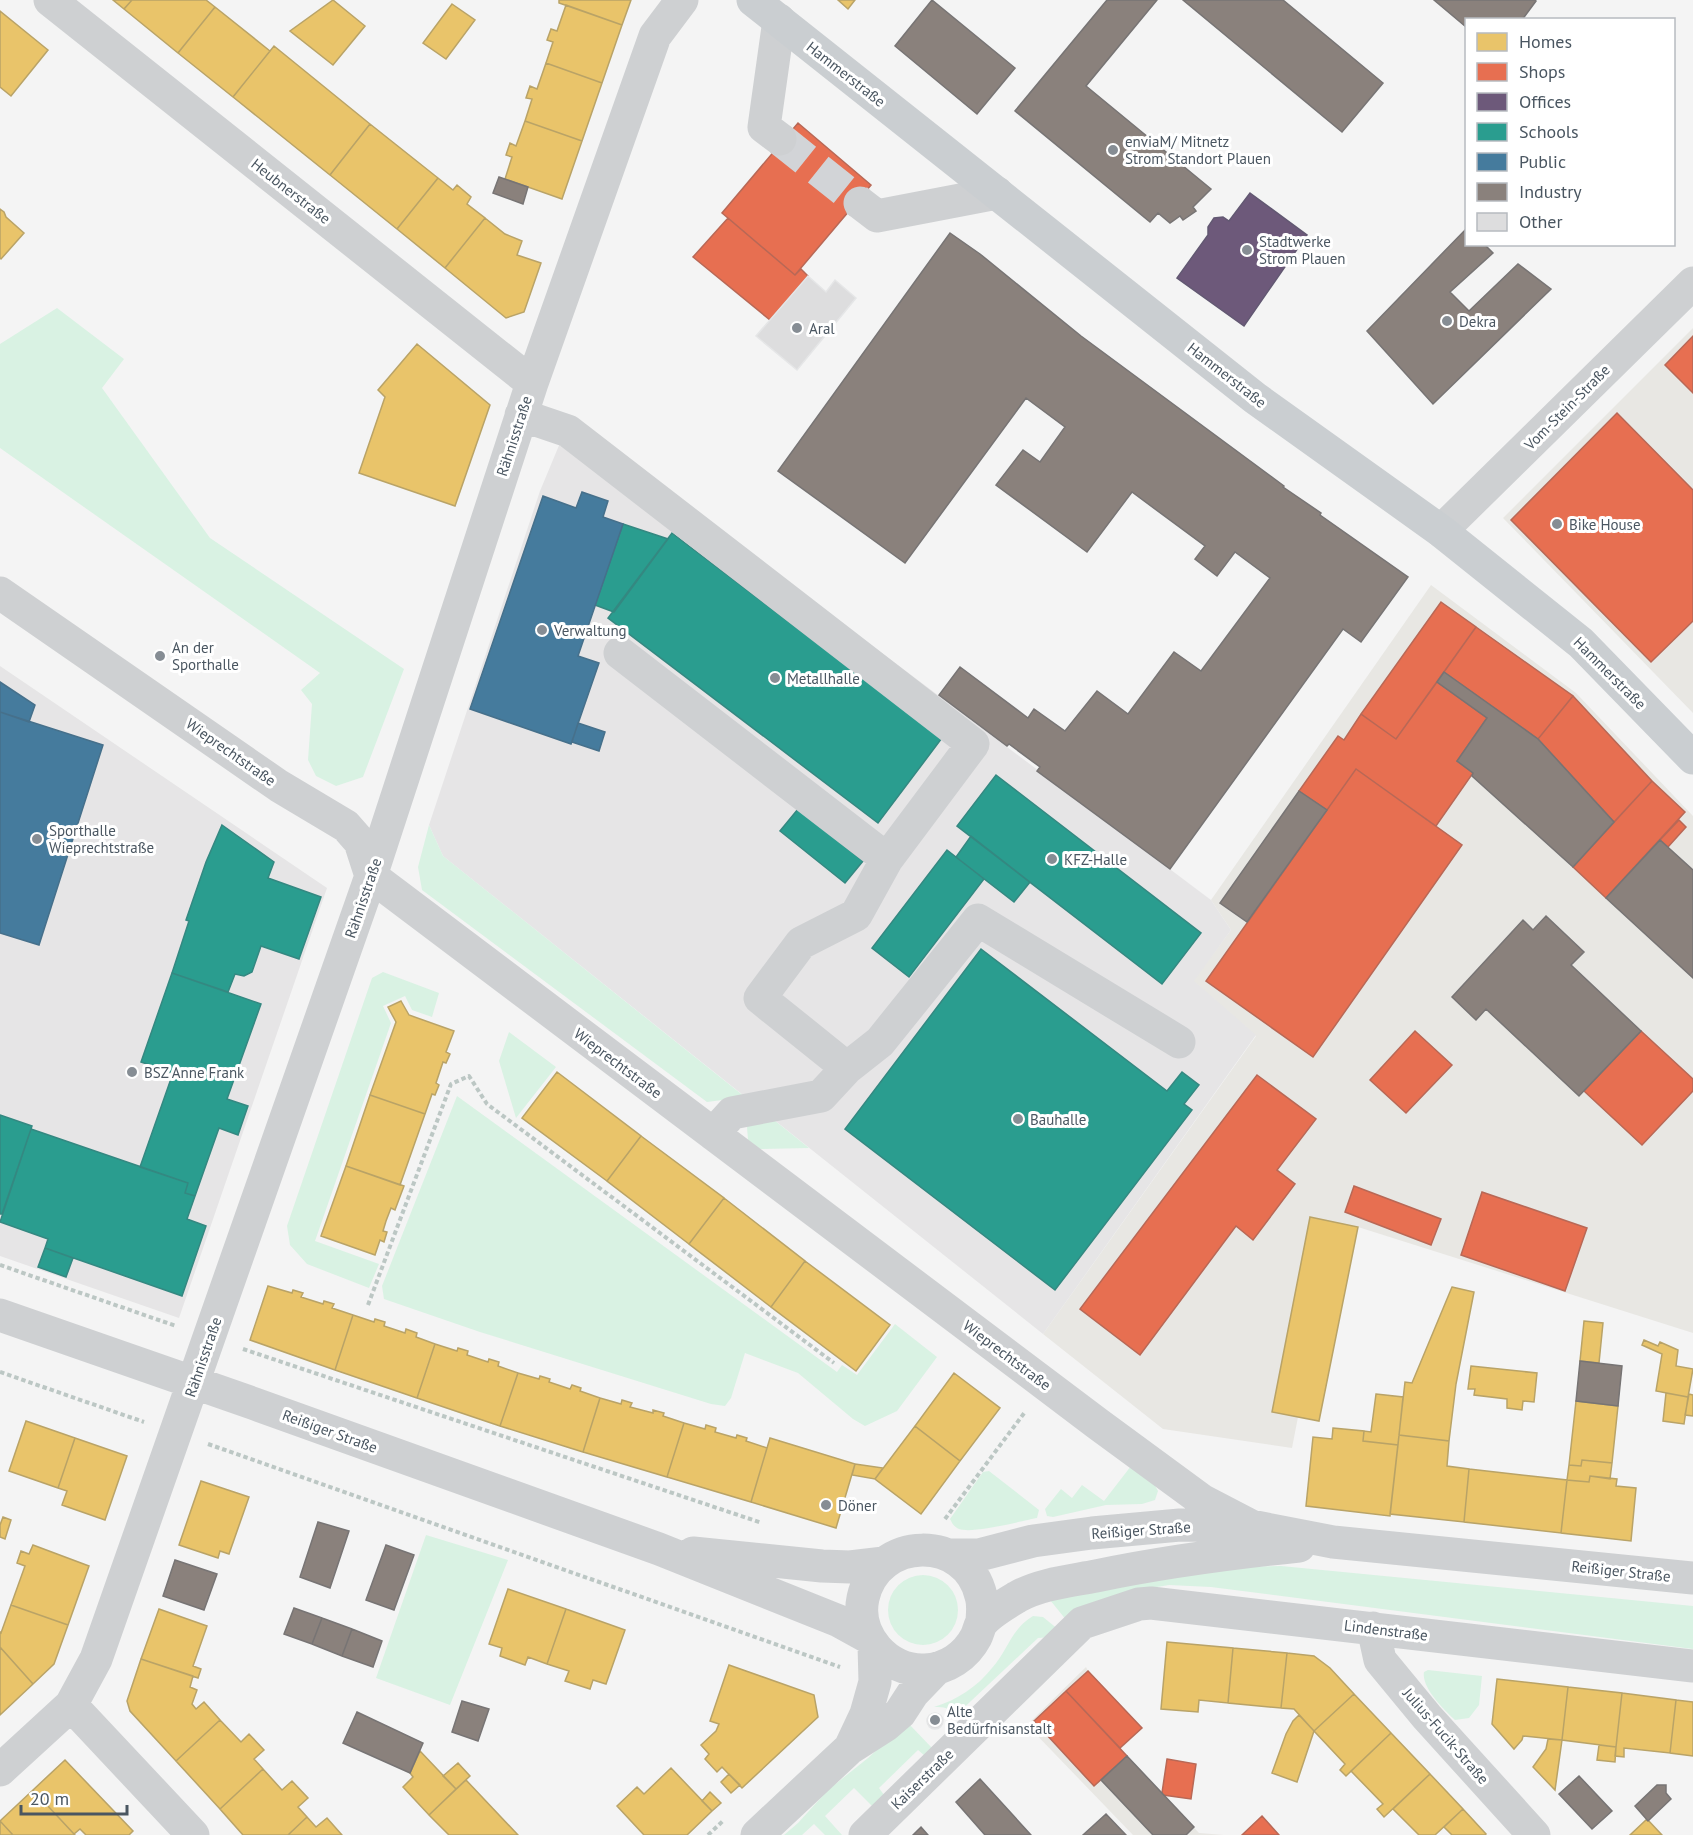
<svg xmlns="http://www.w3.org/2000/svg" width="1693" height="1835" viewBox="0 0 1693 1835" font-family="'PT Sans',sans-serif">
<rect width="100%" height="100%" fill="#f4f4f4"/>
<path fill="#e8e7e3" d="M1693,328V713L1503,518Z
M1431,585L1576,693L1693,816V1333L1358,1227L1319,1421L1298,1417L1292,1448L1163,1429L1043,1334L1256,1036L1193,981L1231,930L1211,900Z
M1086,1667L1088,1671L1142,1728L1121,1749L1199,1833L1224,1835H1133L1027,1725Z"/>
<path fill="#e6e5e6" d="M570,419L1211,900L1231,930L1194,981L1256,1035L1043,1334L443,856L429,825L540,491Z
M0,666L327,888L179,1318L0,1256Z"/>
<path fill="#d9f2e3" d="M57,308L124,359L102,388L210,538L404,669L363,777L336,786L316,776L308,760L312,704L301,690L320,673L0,448V344Z
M429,825L443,856L745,1097L707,1102L422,890L418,867Z
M383,972L439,993L432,1017L412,1010L405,996L383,1006L391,1023L315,1241L379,1264L369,1288L307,1264L290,1245L287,1226L372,978Z
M509,1032L556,1067L516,1118L499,1061Z
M457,1096L837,1372L842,1365L857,1375L895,1324L937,1357L897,1411L865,1426L853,1419L798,1373L745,1353L731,1398L725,1406L711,1404L480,1332L384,1299L382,1286Z
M769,1116L809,1148L760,1149L748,1140L747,1127L752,1120Z
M1131,1466L1153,1482L1158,1491L1155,1500L1142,1504L1106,1505L1053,1517L1047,1516L1045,1509L1061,1489L1072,1498L1082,1485L1104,1501Z
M989,1471L1039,1510L1037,1518C1021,1521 973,1534 959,1529C954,1527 952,1523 950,1519L983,1472Z
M426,1535L508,1560L450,1705L376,1678Z
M1281,1566L1693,1606V1649L1211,1587L1169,1585L1133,1591L1067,1621L1050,1600L1219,1567Z
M888 1610a35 35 0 1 1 70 0a35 35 0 1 1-70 0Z
M1033,1616L1043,1617L1059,1630L1052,1637L1038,1638L954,1717C951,1707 943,1707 934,1707C957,1700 977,1687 992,1668C1008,1650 1011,1629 1033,1616Z
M1428,1670L1482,1676L1479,1705L1469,1718L1455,1720C1444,1710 1421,1687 1424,1672Z
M904,1725H910L932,1748L925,1756L918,1750L879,1788L884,1795L872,1806L854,1788L825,1816L842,1835H825L814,1824L802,1835H784L798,1823L828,1790L868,1758Z"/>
<path fill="#e9c46a" stroke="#b9a367" stroke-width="1.5" d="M113,0H132L124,9Z
M132,0H206L215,7L178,53L124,9Z
M333,0L365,26L333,65L290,31Z
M559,0H631L622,25L559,3Z
M838,0H855L848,9Z
M452,4L475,20L446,59L423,43Z
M566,5L622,25L602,83L546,63L553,42L547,40L551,29L557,31Z
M215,7L270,51L233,97L178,53Z
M0,11L48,50L11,96L0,87Z
M274,46L370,124L330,175L233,97Z
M546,63L602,83L582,141L525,121L532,99L526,98L530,86L537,89Z
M525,121L582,141L562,199L505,179L512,157L506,155L510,143L516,146Z
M370,124L438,178L397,229L330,175Z
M438,178L453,190L457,185L471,197L467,204L485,218L445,268L397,229Z
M0,209L4,212L6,217L24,233L1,259L0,258Z
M485,218L505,234L522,241L517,255L541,263L524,312L506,318L445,268Z
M417,344L490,405L455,506L359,473L385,397L378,390Z
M401,1001L409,1015L454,1031L446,1052L450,1054L446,1063L443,1062L436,1083L439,1085L435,1095L432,1094L425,1114L370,1095L396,1022L388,1007Z
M557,1072L641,1136L607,1181L522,1118Z
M370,1095L425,1114L400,1185L346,1166Z
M641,1136L724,1198L689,1244L607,1181Z
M346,1166L404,1186L395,1210L391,1208L386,1221L383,1231L387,1232L384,1242L380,1240L375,1255L321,1236Z
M724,1198L805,1261L771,1307L689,1244Z
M1310,1217L1358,1227L1319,1421L1272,1412Z
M805,1261L890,1325L856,1371L771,1307Z
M268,1286L292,1293L293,1290L303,1293L301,1297L323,1304L324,1301L334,1304L332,1308L353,1315L335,1370L250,1340Z
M1452,1287L1474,1292L1456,1384L1449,1441L1399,1435L1405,1382L1412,1383Z
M353,1315L374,1322L375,1319L385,1322L384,1326L405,1333L406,1329L417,1333L416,1337L435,1344L417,1398L335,1370Z
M1584,1321L1603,1323L1599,1363L1580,1361Z
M1644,1340L1658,1346L1660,1342L1678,1350L1676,1366L1693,1369L1688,1397L1656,1391L1662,1354L1642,1345Z
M435,1344L457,1351L458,1348L468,1351L467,1355L488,1362L489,1359L499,1362L498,1366L518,1373L500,1426L417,1398Z
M1471,1366L1537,1373L1534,1402L1523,1401L1522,1410L1507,1408V1399L1474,1395L1475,1389H1468Z
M518,1373L539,1379L540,1376L550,1379L549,1382L570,1389L572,1385L581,1388L580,1391L600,1398L583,1452L500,1426Z
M954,1373L1000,1408L960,1461L915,1426Z
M1666,1393L1688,1397L1684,1424L1663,1421Z
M1376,1394L1403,1397L1398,1445L1363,1441L1364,1431L1371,1432Z
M1689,1394L1693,1395V1416L1685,1415Z
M600,1398L621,1404L622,1400L632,1403L630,1407L653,1413V1410L664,1413L663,1416L684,1423L667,1477L583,1452Z
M1576,1401L1618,1406L1612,1463L1582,1460L1581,1466L1569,1465Z
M26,1421L75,1438L58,1488L9,1471Z
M684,1423L705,1429L706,1425L716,1428L715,1432L736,1438L737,1435L747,1438L746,1441L767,1448L751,1502L667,1477Z
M915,1426L960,1461L921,1514L875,1479Z
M1333,1428L1364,1431L1363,1441L1398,1445L1390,1516L1306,1506L1313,1437L1332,1439Z
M1399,1435L1449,1441L1447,1466L1469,1469L1464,1522L1390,1514Z
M75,1438L127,1456L105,1520L62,1505L67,1491L58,1488Z
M770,1438L855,1464L836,1528L751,1502Z
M1582,1460L1612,1463L1610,1479L1590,1476L1589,1482L1567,1480L1569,1465L1581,1466Z
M855,1464L883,1468L875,1479L852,1475Z
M1469,1469L1567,1480L1561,1533L1464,1522Z
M1590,1476L1617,1479L1616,1486L1636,1488L1631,1541L1561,1533L1567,1480L1589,1482Z
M201,1481L249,1497L229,1554L220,1551L218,1558L179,1545Z
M3,1517L11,1520L5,1539L0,1537V1525Z
M33,1545L89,1566L68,1625L11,1605L25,1566L17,1563L21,1551L29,1554Z
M508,1589L566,1609L547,1664L528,1657L525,1665L500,1656L502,1648L489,1644Z
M11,1605L68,1625L54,1664L33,1684L0,1647V1632L1,1633Z
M159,1609L207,1626L193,1666L201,1669L198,1678L141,1659Z
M566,1609L625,1630L606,1684L593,1680L590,1689L565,1681L569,1671L547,1664Z
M1167,1642L1233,1648L1228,1703L1199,1700L1198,1712L1161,1709Z
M0,1647L33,1684L0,1715Z
M1233,1648L1287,1653L1281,1708L1228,1703Z
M1287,1653L1314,1656L1330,1668L1354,1694L1314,1731L1294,1709L1281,1708Z
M141,1659L193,1676L190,1687L197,1690L192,1704L196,1709L204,1702L220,1720L176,1761L130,1711L127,1701Z
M729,1665L814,1695L818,1717L742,1788L722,1767L717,1772L705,1759L709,1754L701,1745L716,1731L719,1724L710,1721Z
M1497,1679L1568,1687L1562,1740L1523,1736L1522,1740L1514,1749L1492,1724Z
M1568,1687L1622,1693L1616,1747L1562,1740Z
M1622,1693L1676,1700L1670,1753L1624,1748V1757L1615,1756Z
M1354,1694L1391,1733L1346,1776L1340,1770L1345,1764L1314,1731Z
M1676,1700L1693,1702V1756L1670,1753Z
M1299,1715L1314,1731L1297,1782L1272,1773L1286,1734L1293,1721Z
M220,1720L241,1742L249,1734L264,1750L254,1759L263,1769L220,1809L176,1761Z
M1391,1733L1430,1774L1384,1817L1377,1809L1383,1804L1351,1771Z
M1548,1739L1562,1740L1555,1790L1533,1767L1546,1749Z
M1599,1745L1616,1747L1615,1762L1597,1760Z
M420,1751L456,1789L429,1815L403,1787L413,1777L410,1773Z
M65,1760L133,1831L129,1835H86L80,1829L74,1834L33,1790Z
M458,1763L470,1776L456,1789L443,1776Z
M671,1768L712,1811L687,1835H644L617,1806L637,1787L644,1794Z
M263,1769L282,1790L292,1781L308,1798L298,1807L307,1817L288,1835H243L220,1809Z
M729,1774L740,1785L731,1793L721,1782Z
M1430,1774L1463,1809L1435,1835H1419L1393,1809Z
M466,1780L518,1835H449L429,1815Z
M33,1790L74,1834L75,1835H13L0,1821Z
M710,1792L721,1803L712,1811L702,1801Z
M1463,1809L1486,1834L1485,1835H1452L1444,1827Z
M307,1817L316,1827L327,1818L342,1835H288Z
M1647,1819L1662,1835H1630Z
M0,1821L13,1835H0Z"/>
<path fill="#e76f51" stroke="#b86856" stroke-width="1.5" d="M798,123L871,185L795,275L722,213Z
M728,218L795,275L801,269L808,276L770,320L693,257Z
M1693,336V393L1665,365Z
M1617,413L1693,490V621L1651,662L1511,520Z
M1441,602L1476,627L1396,739L1361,714Z
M1476,627L1573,696L1538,739L1444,672Z
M1437,682L1487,718L1457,761L1473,773L1436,826L1356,769L1327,810L1299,791L1338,736L1344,740L1361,714L1396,739Z
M1573,696L1652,781L1614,822L1538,739Z
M1356,769L1462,845L1313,1057L1206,981Z
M1652,781L1685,812L1606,898L1573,867Z
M1679,820L1686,827L1668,847L1660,840Z
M1415,1031L1452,1065L1406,1113L1370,1080Z
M1641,1031L1693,1079V1091L1642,1145L1584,1091Z
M1257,1075L1316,1119L1277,1170L1295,1184L1253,1240L1236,1226L1140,1355L1080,1309Z
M1354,1186L1441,1219L1431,1245L1345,1212Z
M1482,1192L1587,1228L1565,1291L1461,1255Z
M1088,1671L1142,1728L1120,1748L1066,1691Z
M1066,1691L1127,1756L1094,1786L1034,1721Z
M1167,1759L1196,1764L1191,1799L1163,1795L1162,1793Z
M1262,1816L1279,1835H1242Z"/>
<path fill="#6d597a" stroke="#625872" stroke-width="1.5" d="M1250,193L1307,235L1244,326L1177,278L1208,235V227L1214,218L1223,217L1229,221Z"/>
<path fill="#2a9d8f" stroke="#348881" stroke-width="1.5" d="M623,524L668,539L614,612L595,605Z
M672,533L942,738L878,823L608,618Z
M996,775L1201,933L1162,984L957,826Z
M798,809L863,861L845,883L780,831Z
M222,825L274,862L268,878L321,897L299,959L261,946L252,972L244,976L235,974L228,992L172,973L189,921L186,920L206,862Z
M971,836L1030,882L1014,902L956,857Z
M947,850L984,879L909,977L872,948Z
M981,949L1167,1091L1182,1072L1199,1085L1184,1104L1192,1110L1055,1290L845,1129Z
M172,973L261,1004L227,1099L248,1106L238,1135L219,1128L195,1196L185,1193L188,1183L140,1167L173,1073L141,1062Z
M0,1115L32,1126L2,1214H0Z
M31,1129L188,1183L185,1193L195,1196L187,1219L206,1226L182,1296L45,1248L48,1239L0,1222Z
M45,1248L73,1258L66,1277L38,1267Z"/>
<path fill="#457b9d" stroke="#46708b" stroke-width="1.5" d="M582,492L608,501L603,517L623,524L578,656L599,663L571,744L470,709L543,496L576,508Z
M0,682L35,705L29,722L0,712Z
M0,712L103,745L39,945L0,933Z
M578,723L605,732L599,751L572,742Z"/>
<path fill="#8a817c" stroke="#777474" stroke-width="1.5" d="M932,0L1015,68L977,114L895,46Z
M1107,0H1157L1086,86L1211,189L1193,207L1196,211L1183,220L1180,216L1170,223L1158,213L1150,222L1015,111Z
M1183,0H1283L1383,83L1342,132Z
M1434,0H1535L1536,1L1522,20H1466V27Z
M499,177L528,187L523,204L493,193Z
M1466,229V244H1484L1493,253L1450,292L1469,311L1518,264L1551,289L1433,404L1367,331Z
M950,233L980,254L1081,336L1284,486L1283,487L1321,513L1320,515L1408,577L1361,642L1343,629L1170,869L1037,771L1040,767L1009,744L1007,746L939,695L960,667L1028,718L1034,709L1065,731L1097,691L1128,714L1174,652L1201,671L1270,578L1235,552L1217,576L1195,559L1205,546L1132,492L1087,552L996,485L1023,450L1040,462L1065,427L1026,398L905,563L778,471Z
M1444,672L1538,739L1614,822L1573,867L1472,776L1473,773L1457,761L1487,718L1437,682Z
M1299,791L1327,810L1247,922L1220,903Z
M1660,840L1693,870V978L1606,898Z
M1546,916L1584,952L1571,965L1641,1031L1579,1096L1486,1009L1476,1020L1452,997L1523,920L1533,930Z
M1580,1361L1622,1366L1618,1406L1576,1401Z
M318,1522L349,1531L330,1588L300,1577Z
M386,1545L414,1555L394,1610L366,1600Z
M175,1560L217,1574L204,1610L163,1596Z
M294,1608L322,1618L312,1644L284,1634Z
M322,1618L352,1629L342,1656L312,1644Z
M352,1629L382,1641L373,1667L342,1656Z
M462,1701L489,1709L478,1741L452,1732Z
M357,1712L423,1743L410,1773L343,1743Z
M1127,1756L1194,1827L1186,1835H1153L1101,1780Z
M1579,1776L1612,1811L1592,1829L1559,1794Z
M980,1779L1031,1835H985L956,1802Z
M1657,1785H1666V1793L1671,1799L1648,1821L1635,1806Z
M1106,1814L1126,1835H1083Z
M921,1827L928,1835H913Z"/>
<path fill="#ddddde" stroke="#e5e6e7" stroke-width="1.5" d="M808,276L826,292L835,280L856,298L797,370L756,336Z
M927 1721a8 8 0 1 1 16 0a8 8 0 1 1-16 0Z"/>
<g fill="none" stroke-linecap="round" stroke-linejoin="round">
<path stroke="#d2d4d7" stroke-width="33" stroke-dasharray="33 16" stroke-linecap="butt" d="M780,139L860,203"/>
<path stroke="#bcc7c4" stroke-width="4" stroke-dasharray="4.5 3" stroke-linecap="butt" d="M0,1265L176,1326
M368,1305L451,1084L469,1076L487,1104L834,1363
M243,1349L762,1523
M0,1372L144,1422
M208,1444L840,1667
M945,1519L1025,1412
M708,1835L724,1820"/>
<path stroke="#ced0d2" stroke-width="33" d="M50,0L532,383
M779,20L764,127L780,139
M860,203L877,216L997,193
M521,415L568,431L973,744L887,859L620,653
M1441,531L1693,283
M0,593L279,786L346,826L360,842L371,876L1098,1424L1203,1501L1251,1526
M847,1068L880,1042L978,920L1179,1042
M713,1134L732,1113L821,1096L847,1068L760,998L801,943L856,915L887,859
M0,1315L255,1404L659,1549L839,1621L868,1637
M693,1553L822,1566L850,1567L884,1563
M949,1555H979L1033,1541L1092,1533L1180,1525L1251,1526L1333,1542L1693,1578
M982,1623C982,1615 984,1605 981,1596C967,1534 877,1535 863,1598C855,1635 887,1672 925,1670C947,1669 966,1656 976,1637C978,1633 979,1628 981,1624C988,1614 1007,1603 1017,1597C1040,1584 1070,1581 1096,1576C1163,1562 1231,1553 1299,1546
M1373,1628L1380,1660L1427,1717L1534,1835
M71,1705L193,1835
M850,1748L866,1714L875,1682L874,1645
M0,1770L71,1705L96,1659L371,876L532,383L655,36L682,0
M757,1835L850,1748L886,1725L900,1713L913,1693L937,1668
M865,1835L1082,1623L1139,1604L1151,1603L1693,1666"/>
<path stroke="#caced1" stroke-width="33" d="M753,0L1255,398L1441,531L1581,643L1693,758"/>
</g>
<g fill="#868d94" stroke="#fff" stroke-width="2">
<circle cx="1113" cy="150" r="6"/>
<circle cx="1247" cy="250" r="6"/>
<circle cx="1447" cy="321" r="6"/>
<circle cx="797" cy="328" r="6"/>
<circle cx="1557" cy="524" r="6"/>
<circle cx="542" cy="630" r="6"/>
<circle cx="160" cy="656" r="6"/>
<circle cx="775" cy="678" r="6"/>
<circle cx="37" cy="839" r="6"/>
<circle cx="1052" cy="859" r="6"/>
<circle cx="132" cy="1072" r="6"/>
<circle cx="1018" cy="1119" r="6"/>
<circle cx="826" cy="1505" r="6"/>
<circle cx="935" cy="1720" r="6"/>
</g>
<g text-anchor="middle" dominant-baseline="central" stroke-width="6" stroke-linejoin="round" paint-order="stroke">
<g font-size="15" fill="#4a5661" stroke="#fff">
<text transform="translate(846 74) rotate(38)">Hammerstraße</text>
<text transform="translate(291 191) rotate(38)">Heubnerstraße</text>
<text transform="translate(1227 375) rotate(38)">Hammerstraße</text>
<text transform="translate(1567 407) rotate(-45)">Vom-Stein-Straße</text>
<text transform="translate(514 436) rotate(-72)">Rähnisstraße</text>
<text transform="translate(1610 673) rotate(45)">Hammerstraße</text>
<text transform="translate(231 752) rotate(35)">Wieprechtstraße</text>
<text transform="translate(363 898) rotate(-71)">Rähnisstraße</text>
<text transform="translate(618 1063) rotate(37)">Wieprechtstraße</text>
<text transform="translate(1007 1355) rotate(37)">Wieprechtstraße</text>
<text transform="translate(203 1357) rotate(-71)">Rähnisstraße</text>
<text transform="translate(330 1431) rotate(20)">Reißiger Straße</text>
<text transform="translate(1141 1530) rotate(-4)">Reißiger Straße</text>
<text transform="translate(1621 1571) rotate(6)">Reißiger Straße</text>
<text transform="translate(1386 1630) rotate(7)">Lindenstraße</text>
<text transform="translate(1446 1736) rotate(49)">Julius-Fucik-Straße</text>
<text transform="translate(922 1779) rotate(-44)">Kaiserstraße</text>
</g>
<g font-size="15" fill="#4a5661" stroke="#fff" text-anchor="start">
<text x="1125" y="141">enviaM/ Mitnetz<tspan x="1125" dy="17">Strom Standort Plauen</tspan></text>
<text x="1259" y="241">Stadtwerke<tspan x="1259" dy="17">Strom Plauen</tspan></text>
<text x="1459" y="321">Dekra</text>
<text x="809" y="328">Aral</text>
<text x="1569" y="524">Bike House</text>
<text x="554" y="630">Verwaltung</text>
<text x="172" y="647">An der<tspan x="172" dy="17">Sporthalle</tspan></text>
<text x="787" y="678">Metallhalle</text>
<text x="49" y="830">Sporthalle<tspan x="49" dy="17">Wieprechtstraße</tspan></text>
<text x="1064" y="859">KFZ-Halle</text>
<text x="144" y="1072">BSZ Anne Frank</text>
<text x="1030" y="1119">Bauhalle</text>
<text x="838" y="1505">Döner</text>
<text x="947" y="1711">Alte<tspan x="947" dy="17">Bedürfnisanstalt</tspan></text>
</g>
</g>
<rect x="1465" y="18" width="210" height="228" fill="#ffffff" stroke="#b7bbc0" stroke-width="1.5"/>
<rect x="1477" y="33" width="30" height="18" fill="#e9c46a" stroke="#b7bbc0" stroke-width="1.5"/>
<text x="1519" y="48" font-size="18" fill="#4a5661">Homes</text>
<rect x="1477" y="63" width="30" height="18" fill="#e76f51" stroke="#b7bbc0" stroke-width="1.5"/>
<text x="1519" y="78" font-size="18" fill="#4a5661">Shops</text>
<rect x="1477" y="93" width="30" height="18" fill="#6d597a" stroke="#b7bbc0" stroke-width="1.5"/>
<text x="1519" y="108" font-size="18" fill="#4a5661">Offices</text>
<rect x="1477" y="123" width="30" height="18" fill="#2a9d8f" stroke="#b7bbc0" stroke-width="1.5"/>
<text x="1519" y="138" font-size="18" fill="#4a5661">Schools</text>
<rect x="1477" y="153" width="30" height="18" fill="#457b9d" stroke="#b7bbc0" stroke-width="1.5"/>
<text x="1519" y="168" font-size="18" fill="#4a5661">Public</text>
<rect x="1477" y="183" width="30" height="18" fill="#8a817c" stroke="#b7bbc0" stroke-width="1.5"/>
<text x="1519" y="198" font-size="18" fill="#4a5661">Industry</text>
<rect x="1477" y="213" width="30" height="18" fill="#ddddde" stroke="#b7bbc0" stroke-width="1.5"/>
<text x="1519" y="228" font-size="18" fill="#4a5661">Other</text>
<path d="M21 1805v9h106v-9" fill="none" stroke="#4a5661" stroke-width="3"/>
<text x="30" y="1805" font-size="18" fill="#4a5661" stroke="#ffffff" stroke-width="4.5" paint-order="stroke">20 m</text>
</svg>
